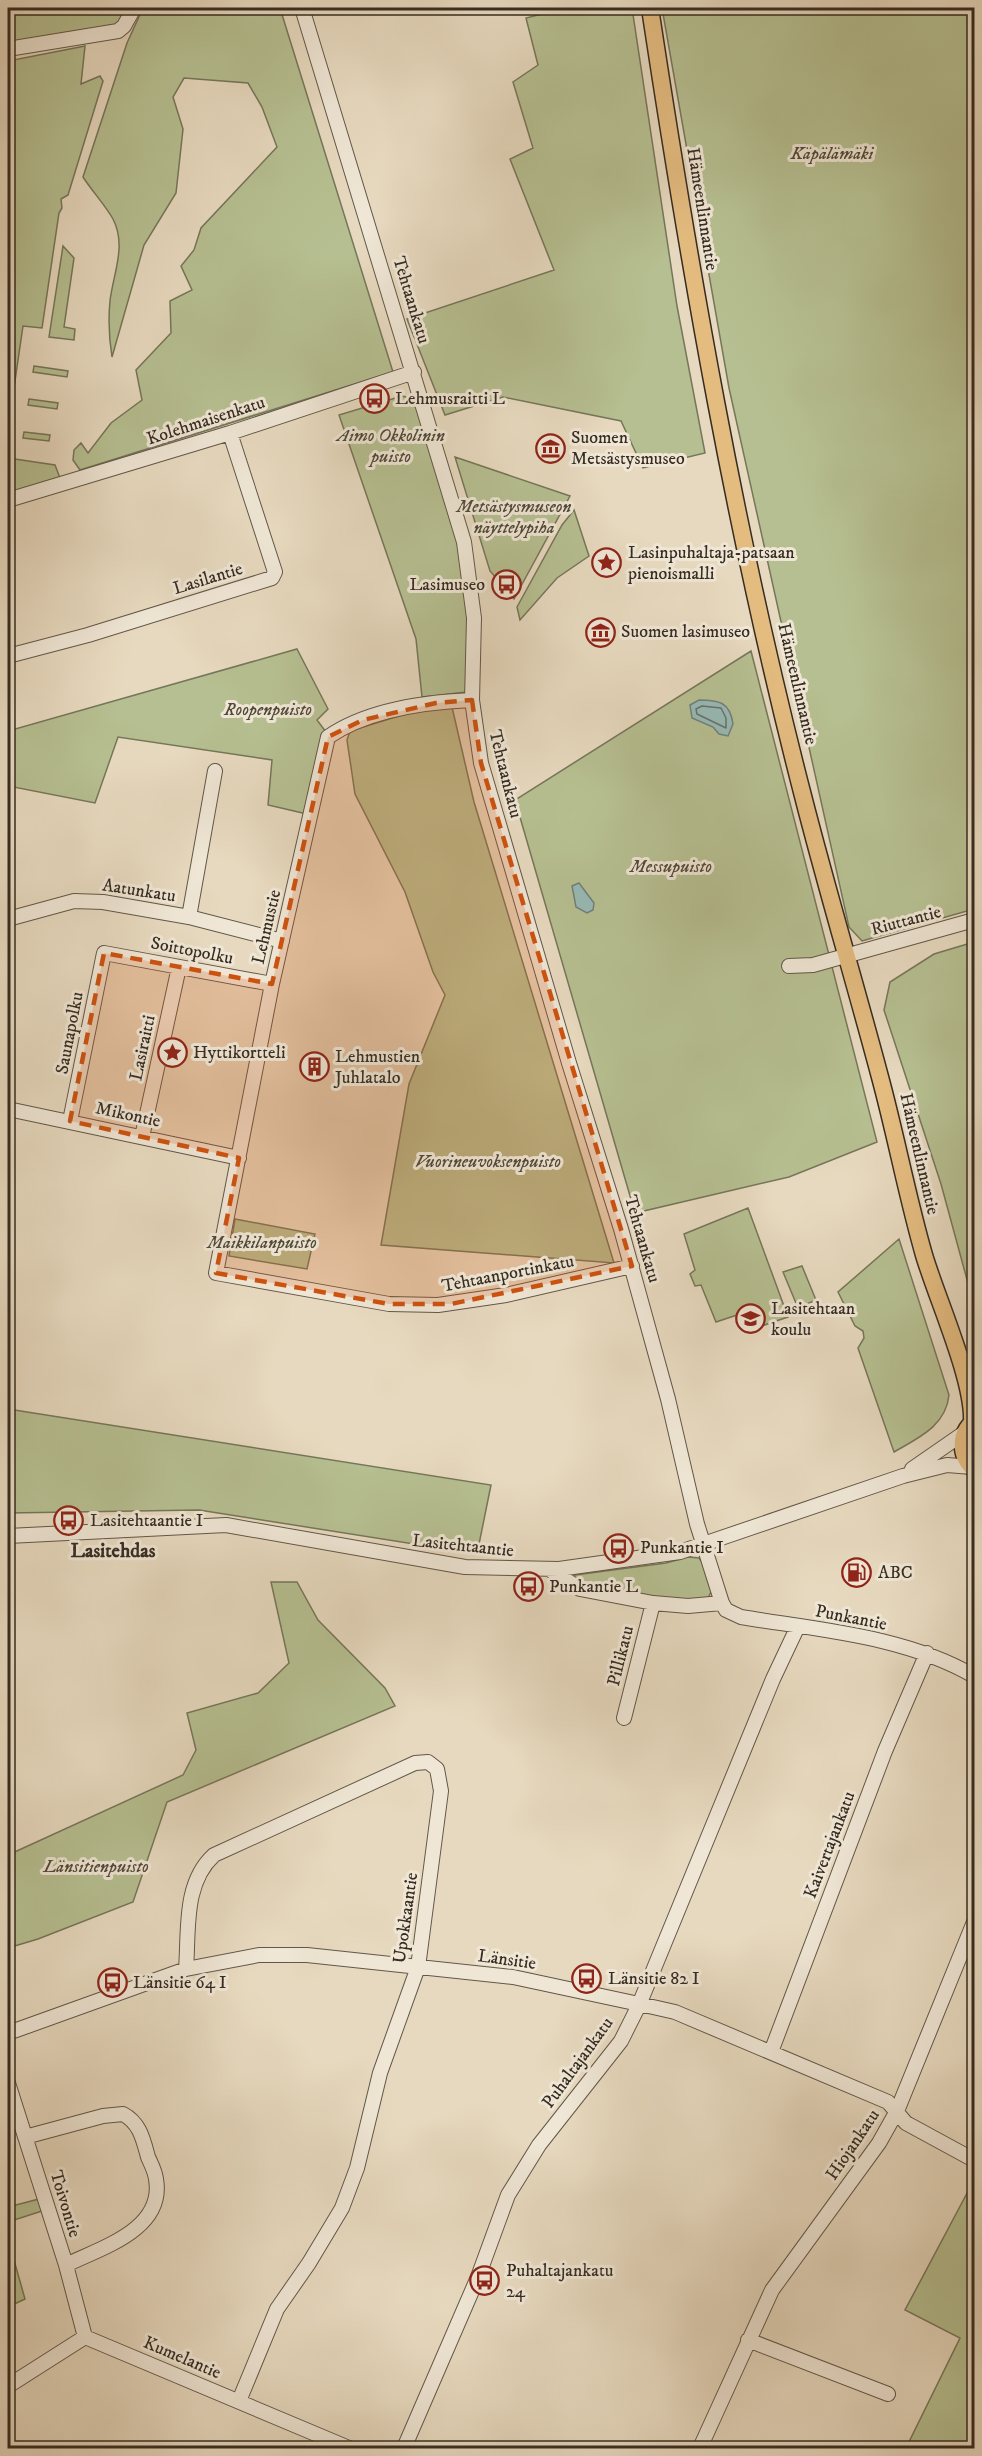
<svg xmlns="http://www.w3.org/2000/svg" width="982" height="2456" viewBox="0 0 982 2456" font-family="'IM FELL DW Pica',serif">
<rect width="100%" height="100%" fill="#e7d9bf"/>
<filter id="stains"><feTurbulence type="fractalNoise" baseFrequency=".00333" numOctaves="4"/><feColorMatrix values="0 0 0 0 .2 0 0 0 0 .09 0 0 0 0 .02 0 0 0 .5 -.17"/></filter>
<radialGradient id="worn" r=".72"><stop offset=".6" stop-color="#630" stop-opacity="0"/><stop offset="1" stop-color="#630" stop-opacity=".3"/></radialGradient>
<path fill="#b6bf91" stroke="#76765a" stroke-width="1.5" d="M8,8H130L117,26L8,44Z
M143,8H280L393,372L80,470L73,460L74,450L81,443L88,453L111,423L142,400L136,370L171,333L170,301L192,290L181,266L194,250L201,228L277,147L262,107L248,83L184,78L173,97L183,129L176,193L144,245L112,357C109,338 108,321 110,301C113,274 127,246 113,219C105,205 92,191 83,177L127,43Z
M566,8H632L677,306L705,453L643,468L621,421L503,397L445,415L407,319L554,270L510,159L533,148L513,82L538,65L526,18Z
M662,8H974V909L862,941L849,927L729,388Z
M85,46L81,84L100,76L103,81L68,195L61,199L62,208L59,213L42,328L23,326L8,429V61Z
M63,246L74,258L64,327L75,329L74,340L49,337Z
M34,366L68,371L67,377L33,372Z
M402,396L419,400L465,561L470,617L467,692L422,697L416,639L339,415Z
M29,399L58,403L57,409L28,405Z
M24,432L50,435L49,441L23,438Z
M455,457L570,496L514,599L490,571Z
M8,458L55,465L60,478L8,493Z
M574,510L589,556L557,578L520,620L517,607L562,525Z
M297,649L328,709L317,720L326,732L307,814L268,805L272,760L118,737L95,803L8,786V731Z
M751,651L877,1142L789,1177L635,1213L515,800Z
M452,707L474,802L614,1263L381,1245L409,1084L445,995L433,972L405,892L355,794L347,740L350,731L412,712Z
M974,942V1289L969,1287L941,1184L884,1010L890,982L934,954Z
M748,1208L788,1317L750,1330L743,1313L716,1322L701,1285L695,1286L690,1274L695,1270L684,1234Z
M235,1219L315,1234L307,1269L229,1256Z
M899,1239L949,1395C946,1426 918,1438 894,1452L858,1348L864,1338L863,1331L855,1326L838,1292Z
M802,1266L816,1300L798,1308L783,1272Z
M8,1409L491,1485L477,1554L199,1510L8,1513Z
M688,1557L699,1558L707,1569L712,1590L708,1598L699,1601L640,1596L581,1585L573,1580L575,1575L666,1563Z
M271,1582H297L318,1620L385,1688L395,1706L167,1802L133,1902L38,1939L8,1948V1855L183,1775L196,1750L187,1713L258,1693L289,1663Z
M974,2180V2448H906L960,2338L905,2310Z
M39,2199L42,2211L8,2222V2207Z
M8,2239L25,2299L8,2307Z"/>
<path fill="#97bab6" stroke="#70817b" stroke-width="1.5" d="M699,700C719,700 730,702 733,724L728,736L719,734L713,727L692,718L690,705Z
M579,883L594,903L593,910L587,913L576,907L572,886Z"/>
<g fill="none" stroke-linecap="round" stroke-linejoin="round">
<path stroke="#66736c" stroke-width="1.5" d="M702,706L721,708L726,718V728L697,714L696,709Z"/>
<defs>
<path id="minor" d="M302,8L464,542L474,618L472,700L481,763L569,1063L621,1229L668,1399L697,1524L722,1603L726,1610L741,1617C819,1630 905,1636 974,1676
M8,49L118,31L124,26L134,8
M8,500L230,433L414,372
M8,656L88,635L272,578L275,572L230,433
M472,700C425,702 367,710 328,737L272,984L216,1273L389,1304L438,1305L506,1295L632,1266
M189,917L282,941
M8,919L74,901L103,902L189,917L215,771
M789,966L813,965L974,920
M8,1109L239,1158
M70,1121L104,953L272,984
M142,1137L179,967
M912,1469L964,1433
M8,1536L226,1525L465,1567L559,1569L680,1552L903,1476L947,1465L972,1467
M549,1569L580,1589L653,1603L688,1606L722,1603
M624,1718L653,1603
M186,1969C189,1931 183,1883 214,1855L415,1763L428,1762L437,1769L441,1791L418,1967L380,2073L357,2168L342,2208L309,2263L277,2309L239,2401
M8,2033L186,1969L259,1955H307L513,1977L653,2007L675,2012L888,2102L906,2123L974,2160
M771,2052L885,1751L927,1653
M8,2083L66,2265L85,2337
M25,2137L103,2116L123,2114C140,2123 143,2139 148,2157C151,2164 155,2171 156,2179C165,2230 100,2248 66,2265
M748,2340L888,2394
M8,2386L85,2337L349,2448
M404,2448L478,2277L508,2195L539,2145L621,2041L639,2005L773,1679L798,1626
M700,2448L772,2290L879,2143L897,2111L974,1922"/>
<path id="major" d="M650,8C690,272 736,537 803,796C827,890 855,983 880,1077C896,1136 907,1196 924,1255C937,1299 974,1380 972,1422
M974,1421C959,1434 959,1455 974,1469"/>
</defs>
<use href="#minor" stroke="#625749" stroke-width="16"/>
<use href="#major" stroke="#362c22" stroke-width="19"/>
<use href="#minor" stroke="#efe6d5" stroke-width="14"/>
<use href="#major" stroke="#e4bc80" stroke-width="16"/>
</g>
<path fill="#cd520f" fill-opacity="0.2" stroke="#cd520f" stroke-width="4.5" stroke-dasharray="12 8" stroke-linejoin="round" d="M472,700L481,763L632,1266L451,1304H389L216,1273L239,1158L70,1121L104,953L272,984L328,737L363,720L436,703Z"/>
<defs>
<symbol id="bus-ring" viewBox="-11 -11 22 22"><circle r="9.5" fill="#efe6d5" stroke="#8f2418" stroke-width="1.5"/><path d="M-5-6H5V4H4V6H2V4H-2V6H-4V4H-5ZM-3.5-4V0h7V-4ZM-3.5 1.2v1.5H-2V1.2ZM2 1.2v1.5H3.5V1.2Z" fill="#8f2418"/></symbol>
<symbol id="museum-ring" viewBox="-11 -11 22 22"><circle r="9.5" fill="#efe6d5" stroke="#8f2418" stroke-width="1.5"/><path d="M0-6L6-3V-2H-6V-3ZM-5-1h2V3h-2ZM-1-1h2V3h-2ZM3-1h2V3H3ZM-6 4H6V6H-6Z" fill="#8f2418"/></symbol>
<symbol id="sight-ring" viewBox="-11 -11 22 22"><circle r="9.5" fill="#efe6d5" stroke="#8f2418" stroke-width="1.5"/><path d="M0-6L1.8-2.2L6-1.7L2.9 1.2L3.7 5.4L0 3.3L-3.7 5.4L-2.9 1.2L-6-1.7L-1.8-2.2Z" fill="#8f2418"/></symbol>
<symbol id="building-ring" viewBox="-11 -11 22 22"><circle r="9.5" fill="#efe6d5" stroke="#8f2418" stroke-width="1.5"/><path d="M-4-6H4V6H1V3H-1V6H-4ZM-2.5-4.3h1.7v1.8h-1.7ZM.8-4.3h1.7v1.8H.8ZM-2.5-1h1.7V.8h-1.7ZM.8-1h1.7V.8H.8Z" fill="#8f2418"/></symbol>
<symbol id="school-ring" viewBox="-11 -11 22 22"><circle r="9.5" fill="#efe6d5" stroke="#8f2418" stroke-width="1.5"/><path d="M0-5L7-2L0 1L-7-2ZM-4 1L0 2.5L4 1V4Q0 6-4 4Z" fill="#8f2418"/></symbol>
<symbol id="fuel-ring" viewBox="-11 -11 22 22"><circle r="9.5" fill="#efe6d5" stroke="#8f2418" stroke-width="1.5"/><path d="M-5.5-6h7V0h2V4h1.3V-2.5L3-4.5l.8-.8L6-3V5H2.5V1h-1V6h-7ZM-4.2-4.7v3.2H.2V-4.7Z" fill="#8f2418"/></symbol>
</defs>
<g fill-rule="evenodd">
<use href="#bus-ring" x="358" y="382" width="33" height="33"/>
<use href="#museum-ring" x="534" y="432" width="33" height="33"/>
<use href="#sight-ring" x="590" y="546" width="33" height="33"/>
<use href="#bus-ring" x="490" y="568" width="33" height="33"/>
<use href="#museum-ring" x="584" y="616" width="33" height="33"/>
<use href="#sight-ring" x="156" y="1036" width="33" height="33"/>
<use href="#building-ring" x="298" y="1050" width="33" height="33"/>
<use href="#school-ring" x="734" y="1302" width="33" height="33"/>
<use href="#bus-ring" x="52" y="1504" width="33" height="33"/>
<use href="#bus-ring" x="602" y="1532" width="33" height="33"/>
<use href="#fuel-ring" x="840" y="1556" width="33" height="33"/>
<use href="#bus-ring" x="512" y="1570" width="33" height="33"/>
<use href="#bus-ring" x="570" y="1962" width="33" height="33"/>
<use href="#bus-ring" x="96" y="1966" width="33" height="33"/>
<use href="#bus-ring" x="468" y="2264" width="33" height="33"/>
</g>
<g text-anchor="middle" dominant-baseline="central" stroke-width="6" stroke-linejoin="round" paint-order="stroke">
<g font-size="18" font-style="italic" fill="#504938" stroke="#efe6d5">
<text x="832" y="154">Käpälämäki</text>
<text x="391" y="436">Aimo Okkolinin<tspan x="391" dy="21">puisto</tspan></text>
<text x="514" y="507">Metsästysmuseon<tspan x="514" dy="21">näyttelypiha</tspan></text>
<text x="268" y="710">Roopenpuisto</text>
<text x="671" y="867">Messupuisto</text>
<text x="488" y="1162">Vuorineuvoksenpuisto</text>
<text x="262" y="1243">Maikkilanpuisto</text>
<text x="96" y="1867">Länsitienpuisto</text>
</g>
<g font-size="18" fill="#362c22" stroke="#efe6d5">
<text transform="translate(702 209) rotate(81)">Hämeenlinnantie</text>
<text transform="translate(411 300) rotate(73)">Tehtaankatu</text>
<text transform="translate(206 421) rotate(-18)">Kolehmaisenkatu</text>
<text transform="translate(208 579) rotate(-17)">Lasilantie</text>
<text transform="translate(797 684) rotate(77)">Hämeenlinnantie</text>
<text transform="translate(505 774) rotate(76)">Tehtaankatu</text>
<text transform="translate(139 891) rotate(9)">Aatunkatu</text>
<text transform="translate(906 921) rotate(-15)">Riuttantie</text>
<text transform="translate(267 927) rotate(-77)">Lehmustie</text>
<text transform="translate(192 951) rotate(11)">Soittopolku</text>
<text transform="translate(70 1033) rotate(-79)">Saunapolku</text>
<text transform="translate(143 1048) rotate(-78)">Lasiraitti</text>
<text transform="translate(128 1115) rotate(12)">Mikontie</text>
<text transform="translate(919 1154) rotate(77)">Hämeenlinnantie</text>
<text transform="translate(642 1239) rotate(74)">Tehtaankatu</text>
<text transform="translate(508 1274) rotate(-11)">Tehtaanportinkatu</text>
<text transform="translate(463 1546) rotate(6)">Lasitehtaantie</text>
<text transform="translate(851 1618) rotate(11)">Punkantie</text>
<text transform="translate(621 1656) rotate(-76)">Pillikatu</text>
<text transform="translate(830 1845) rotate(-69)">Kaivertajankatu</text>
<text transform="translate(406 1918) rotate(-82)">Upokkaantie</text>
<text transform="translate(507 1960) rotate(8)">Länsitie</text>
<text transform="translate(578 2063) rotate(-54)">Puhaltajankatu</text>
<text transform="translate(853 2145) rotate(-56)">Hiojankatu</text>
<text transform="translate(65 2204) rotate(73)">Toivontie</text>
<text transform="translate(182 2358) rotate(23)">Kumelantie</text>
</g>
<g font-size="18" fill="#362c22" stroke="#efe6d5" text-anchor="start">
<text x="395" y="399">Lehmusraitti L</text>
<text x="571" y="438">Suomen<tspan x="571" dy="21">Metsästysmuseo</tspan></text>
<text x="628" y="553">Lasinpuhaltaja-patsaan<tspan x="628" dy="21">pienoismalli</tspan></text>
<text x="485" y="585" text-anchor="end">Lasimuseo</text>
<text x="621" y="632">Suomen lasimuseo</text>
<text x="193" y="1053">Hyttikortteli</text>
<text x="335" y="1057">Lehmustien<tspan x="335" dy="21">Juhlatalo</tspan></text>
<text x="771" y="1309">Lasitehtaan<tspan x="771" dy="21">koulu</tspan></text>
<text x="90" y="1521">Lasitehtaantie I</text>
<text x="640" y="1548">Punkantie I</text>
<text x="878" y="1573">ABC</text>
<text x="549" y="1587">Punkantie L</text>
<text x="608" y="1979">Länsitie 82 I</text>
<text x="133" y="1983">Länsitie 64 I</text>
<text x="506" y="2271">Puhaltajankatu<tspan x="506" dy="21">24</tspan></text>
</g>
<g font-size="20" font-weight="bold" fill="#362c22" stroke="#efe6d5">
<text x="113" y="1551">Lasitehdas</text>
</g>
</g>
<rect width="982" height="2456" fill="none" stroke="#e7d9bf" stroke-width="30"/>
<rect x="9" y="9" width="964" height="2438" fill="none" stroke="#362c22" stroke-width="3"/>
<rect x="15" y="15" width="952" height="2426" fill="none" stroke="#362c22" stroke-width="1.5"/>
<rect width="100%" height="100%" filter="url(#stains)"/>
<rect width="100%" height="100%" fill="url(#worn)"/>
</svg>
